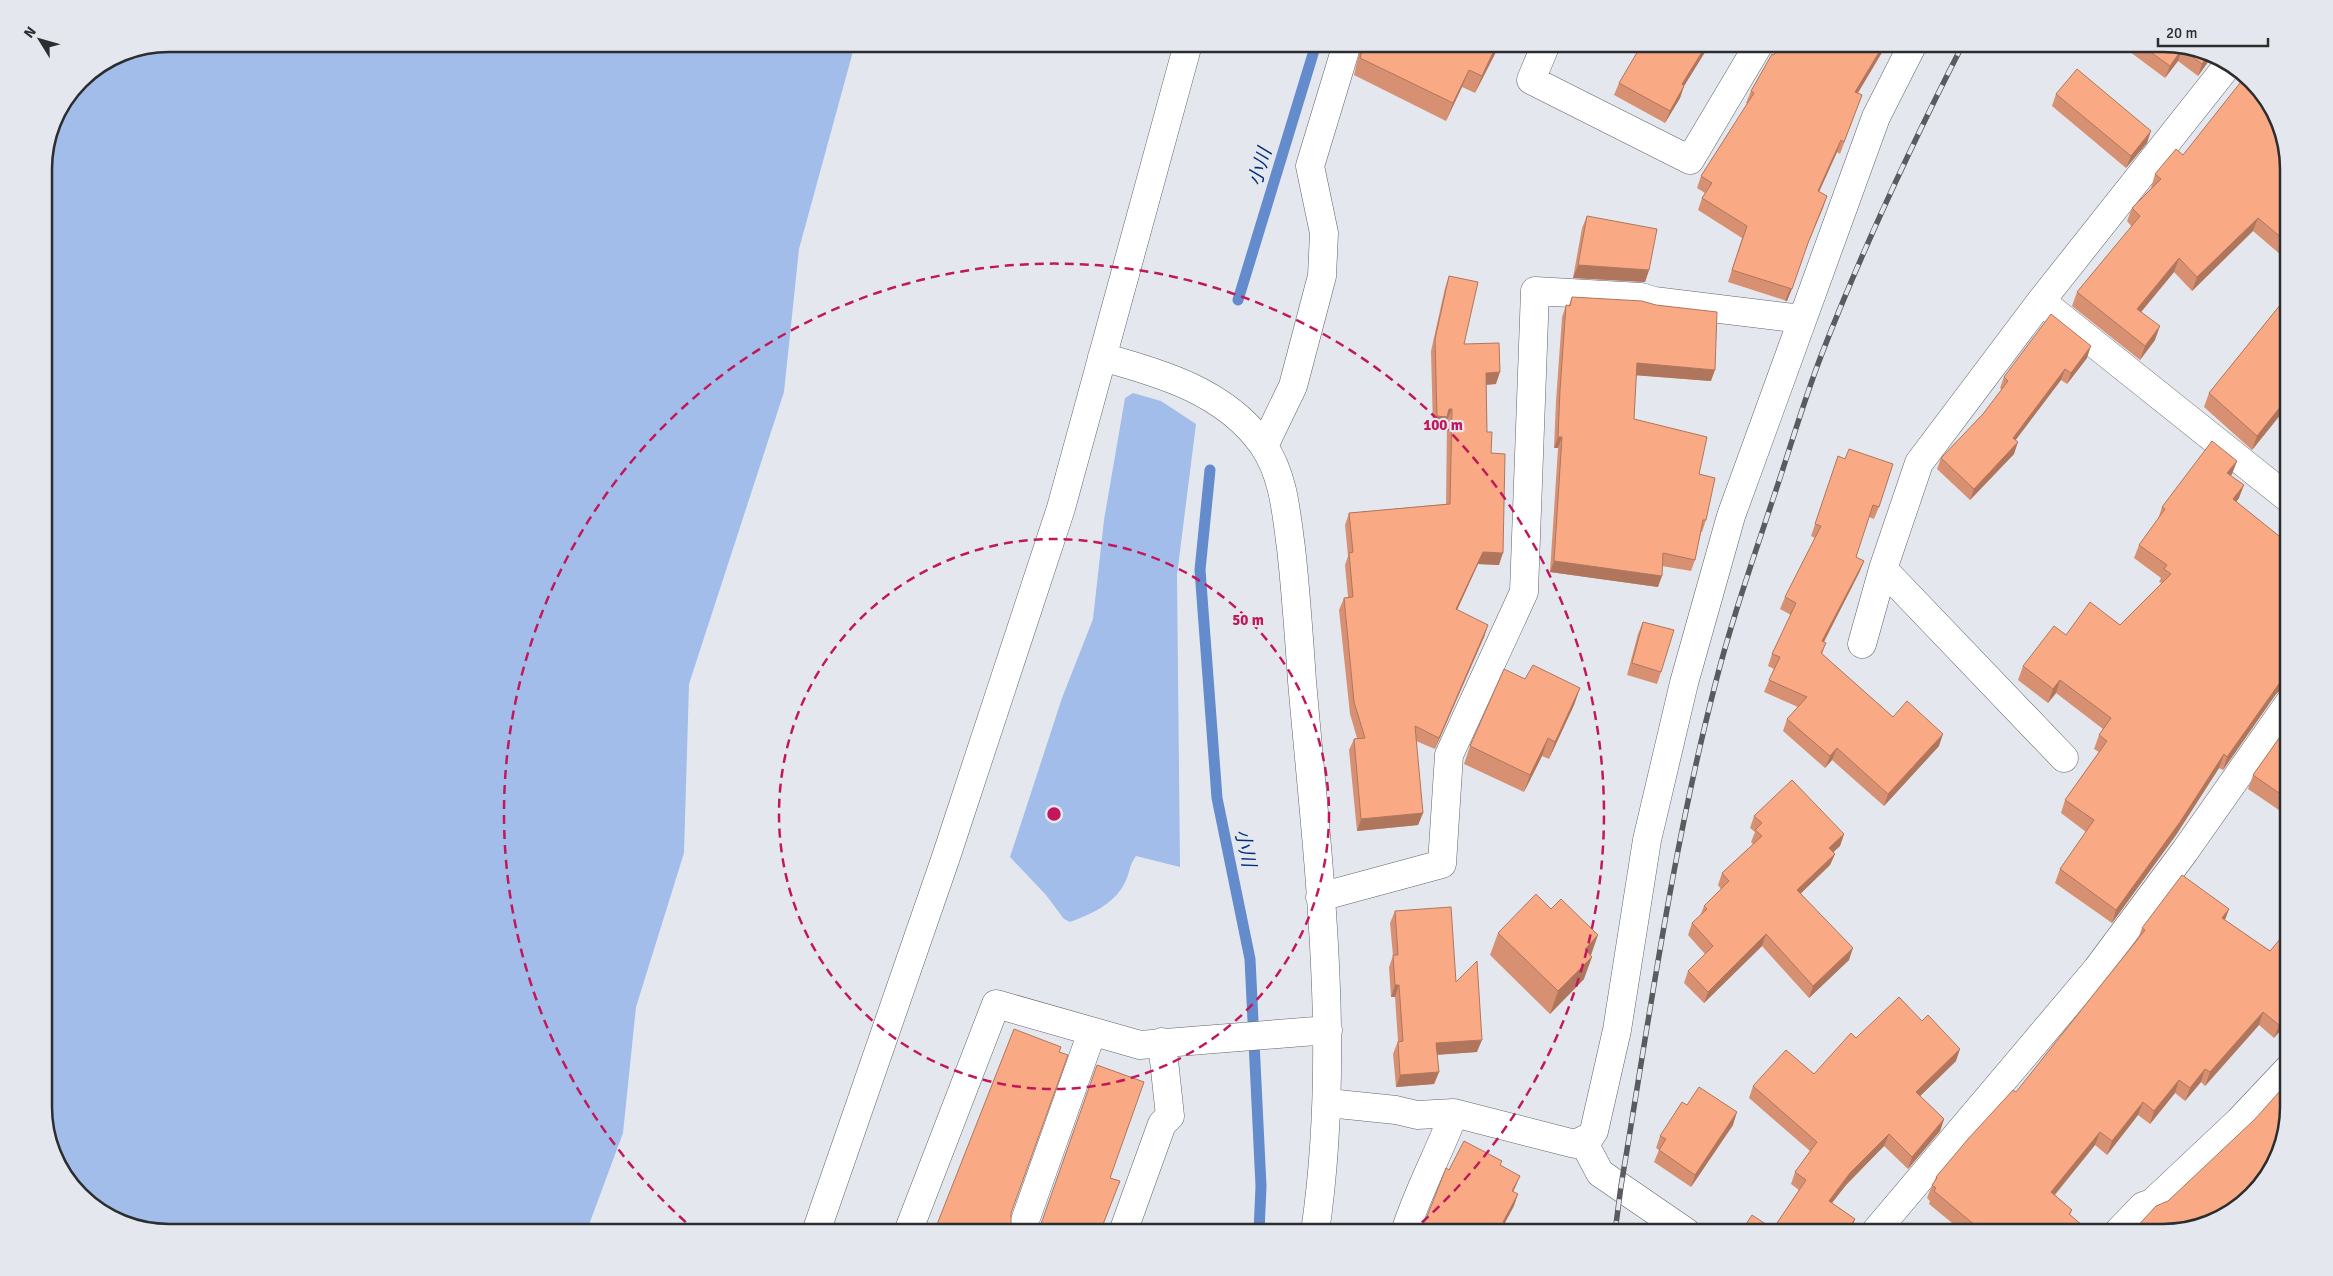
<svg xmlns="http://www.w3.org/2000/svg" width="2333" height="1276" viewBox="0 0 2333 1276" font-family="Signika,'Noto Sans JP',sans-serif">
<rect width="100%" height="100%" fill="#e4e8ee"/>
<path fill="#a2bdea" d="M170,44H855L799,249L784,392L689,684L684,853L636,1007L623,1133L590,1222L589,1232H170L114,1219L65,1176L44,1115V162L53,121L81,80L122,53Z
M1133,393L1161,401L1196,424L1177,575L1180,867L1136,856C1130,864 1130,870 1127,878C1117,903 1094,913 1070,922L1064,919L1046,895L1010,857L1062,698L1093,619L1104,520L1125,398Z"/>
<g fill="none" stroke-linecap="round" stroke-linejoin="round">
<path stroke="#648bcc" stroke-width="11" d="M1238,300L1316,44
M1210,470L1200,570L1217,798L1250,959L1261,1186L1259,1232"/>
<defs>
<path id="minor" d="M1546,44L1531,80L1690,160L1759,44
M2041,301L2289,499
M1102,357C1161,373 1226,392 1263,445C1284,476 1286,512 1291,548C1296,592 1299,637 1302,681C1318,864 1342,1049 1315,1232
M1264,446L1293,386L1322,276L1324,233L1310,166L1347,44
M1883,569L2064,758
M1862,644L1883,569L1919,463L2041,301L2228,65
M1320,897L1442,864L1449,755L1524,592L1535,291L1641,297L1654,301L1802,319
M1328,1103L1396,1110L1417,1115L1454,1113L1575,1144L1590,1137L1594,1131L1617,1030L1647,840L1684,683L1731,516L1876,117L1913,44
M1583,1141L1600,1173L1686,1232
M816,1232L946,857L1061,508L1188,44
M908,1232L996,1004L1140,1045L1328,1030
M1021,1232L1092,1032
M1123,1232L1162,1124L1170,1116L1162,1042
M1405,1232C1418,1191 1439,1153 1454,1113
M1875,1232L2097,969L2185,851L2289,703
M2118,1232L2143,1206L2152,1203L2239,1121L2289,1068"/>
</defs>
<use href="#minor" stroke="#606369" stroke-width="29"/>
<use href="#minor" stroke="#fff" stroke-width="28"/>
<defs>
<path id="rail" d="M1615,1232L1621,1186C1649,1020 1672,852 1714,689C1730,625 1752,562 1773,499C1789,452 1803,403 1821,356C1862,250 1911,146 1963,44"/>
</defs>
<use href="#rail" stroke="#595b5e" stroke-width="5.5"/>
<use href="#rail" stroke="#e4e8ee" stroke-width="4" stroke-dasharray="11" stroke-linecap="butt"/>
</g>
<path fill="#d79172" d="M1361,44H1500L1475,93L1462,87L1446,121L1354,75Z
M1504,44H1511L1510,46Z
M1710,44L1684,86L1680,98L1665,123L1614,95L1619,83Z
M2123,44H2163L2213,55L2198,76L2178,61L2165,78L2122,46Z
M1884,49L1858,93L1862,95L1840,154L1837,152L1819,192L1827,196L1805,251L1787,301L1728,282L1742,238L1698,210L1702,198L1705,193L1697,188L1701,176L1748,104L1746,103L1751,91L1774,55Z
M2056,94L2147,143L2126,168L2052,106Z
M2183,155L2289,162V262L2253,231L2192,291L2174,272L2141,312L2155,340L2140,360L2072,306L2077,292L2132,227L2127,221L2132,208L2151,188L2155,174Z
M1587,216L1649,270L1645,282L1573,278L1582,228Z
M1449,276L1464,344L1496,384L1486,385L1487,432L1491,453L1499,565L1478,564L1457,610L1488,625L1484,637L1435,749L1416,741L1423,813L1418,825L1357,831L1349,750L1354,739L1357,738L1350,714L1339,610L1344,598L1348,597L1345,565L1348,556L1345,525L1349,513L1446,504L1447,421H1446L1443,429L1433,428L1431,351L1445,288Z
M2289,294V404L2252,450L2204,407L2209,393Z
M1572,297L1711,381L1636,375L1634,419L1699,474L1706,520L1702,532H1701L1695,560L1691,571L1662,566L1658,587L1550,572L1558,448H1554L1556,401L1562,317L1566,305H1569Z
M2087,358L2067,384L2061,380L2015,440L2014,454L1970,500L1937,469L1941,458L1983,414L2002,390L2000,388L2004,377Z
M2237,461L2232,474L2231,476L2239,498L2236,502L2289,544V688L2282,689L2276,694L2223,770L2219,768L2176,835L2112,923L2055,883L2060,869L2086,832L2061,813L2065,800L2099,752L2094,749L2099,735L2103,729L2056,693L2048,703L2018,680L2023,666L2066,635L2120,625L2162,583L2159,582L2161,578L2134,558L2139,545L2158,519L2162,507Z
M1834,468L1879,507L1874,519L1869,517L1856,557L1864,561L1859,573L1824,642L1826,643L1822,654L1893,717L1939,746L1884,806L1832,760L1825,768L1783,731L1787,719L1798,707L1764,692L1769,680L1774,669L1768,666L1772,654L1791,615L1780,609L1785,597L1815,538L1811,536Z
M1643,622L1661,672L1657,684L1627,675L1638,634Z
M1525,679L1580,688L1574,705L1549,759L1542,756L1524,792L1464,764L1470,746Z
M2289,724V817L2248,789L2253,775Z
M1754,816L1844,834L1840,846L1833,852L1835,854L1830,865L1801,893L1849,960L1809,998L1762,946L1704,1003L1684,983L1688,971L1705,954L1688,935L1692,923L1700,916L1704,906L1721,889L1718,885L1722,873L1753,844L1751,842L1755,832L1750,828Z
M2229,909L2225,920L2270,951L2287,943L2289,1020L2274,1038L2259,1025L2205,1086L2201,1082L2185,1101L2175,1093L2150,1124L2138,1115L2107,1155L2095,1145L2055,1195L2072,1210L2070,1215L2090,1232H1963L1929,1204L1930,1201L1927,1198L1932,1185L1934,1182L1936,1177L2016,1092L2138,938L2142,928Z
M1395,911L1456,982L1477,1052L1437,1055L1439,1072L1434,1084L1396,1087L1393,1054L1398,1041L1395,997H1391L1389,967L1393,956L1390,923Z
M1498,933L1584,979L1550,1014L1490,955Z
M1856,1038L1956,1061L1920,1096L1944,1119L1940,1131L1908,1169L1884,1146L1846,1185L1832,1203L1855,1219L1850,1232H1741L1773,1229L1799,1190L1791,1184L1795,1172L1810,1151L1749,1098L1753,1086L1814,1074Z
M1687,1105L1733,1125L1691,1187L1654,1162L1659,1150L1656,1148L1660,1136Z"/>
<path fill="#af765d" d="M1497,44H1500L1475,93L1482,76Z
M1707,44H1710L1684,86L1680,98L1665,123L1670,111L1682,84Z
M1884,44H1887L1851,104L1855,92Z
M2182,49L2178,61L2165,78L2170,66Z
M2209,54L2213,55L2198,76L2202,64Z
M1469,70L1462,87L1446,121L1453,103Z
M2151,131L2147,143L2126,168L2131,156Z
M1841,140L1837,152L1814,203L1818,191Z
M1827,196L1823,208L1803,255L1808,243Z
M2258,218L2253,231L2192,291L2197,277Z
M2179,258L2174,272L2132,323L2137,309Z
M1578,265L1649,270L1645,282L1573,278Z
M1790,289H1792L1787,301H1785Z
M2160,326L2155,340L2140,360L2145,346Z
M2091,346L2087,358L2067,384L2071,373Z
M1637,363L1715,370L1711,381L1632,375Z
M2065,369L2061,380L2009,449L2013,438Z
M1500,372L1496,384L1481,385L1486,373Z
M2289,396V404L2252,450L2257,436Z
M1449,409H1452L1447,421H1446L1443,429L1433,428L1437,416Z
M1558,437H1562L1558,448H1554Z
M2018,442L2014,454L1970,500L1974,489Z
M2237,461L2232,474L2222,486L2227,473Z
M2244,485L2239,498L2228,513L2233,499Z
M1483,552L1503,553L1499,565L1478,564L1452,621L1456,609Z
M1554,561L1662,576L1658,587L1550,572Z
M1864,561L1859,573L1818,653L1822,641Z
M1488,625L1484,637L1435,749L1439,738Z
M2289,675V688L2282,689L2276,694L2223,770L2227,757L2281,681L2287,676Z
M2060,680L2056,693L2048,703L2053,689Z
M1580,688L1574,705L1549,759L1555,742Z
M1943,734L1939,746L1884,806L1888,794Z
M1548,738L1542,756L1524,792L1530,775Z
M1837,748L1832,760L1825,768L1830,756Z
M2224,754L2219,768L2176,835L2112,923L2116,910Z
M1423,813L1418,825L1357,831L1361,819Z
M1844,834L1840,846L1825,860L1829,848Z
M1835,854L1830,865L1793,901L1797,890Z
M2229,909L2224,922L2222,918Z
M1766,934L1762,946L1704,1003L1708,992Z
M1598,935L1590,958L1585,949Z
M1853,948L1849,960L1809,998L1813,986Z
M1592,957L1584,979L1550,1014L1558,991Z
M1395,985H1399L1395,997H1391Z
M2263,1012L2259,1025L2205,1086L2210,1072Z
M2289,1013V1020L2274,1038L2279,1025Z
M1482,1040L1477,1052L1432,1055L1436,1043Z
M1960,1049L1956,1061L1912,1104L1916,1092Z
M2205,1069L2201,1082L2185,1101L2190,1088Z
M1439,1072L1434,1084L1396,1087L1400,1075Z
M2179,1080L2175,1093L2150,1124L2154,1111Z
M2143,1102L2138,1115L2107,1155L2112,1141Z
M1737,1112L1733,1125L1691,1187L1695,1175Z
M1944,1119L1940,1131L1908,1169L1912,1157Z
M2100,1132L2095,1145L2046,1205L2051,1192Z
M1889,1134L1884,1146L1846,1185L1824,1213L1829,1201L1850,1173Z
M1520,1176L1515,1188L1507,1203L1512,1191Z
M1518,1194L1514,1206L1500,1232L1503,1222Z
M1855,1219L1850,1232H1846Z"/>
<path fill="#faa985" stroke="#af765d" d="M1364,44H1497L1482,76L1469,70L1453,103L1360,58Z
M1642,44H1707L1682,84L1684,86L1670,111L1619,83Z
M1781,44H1884L1855,92L1862,95L1844,142L1841,140L1818,191L1827,196L1808,243L1792,289L1732,270L1747,226L1702,198L1712,183L1701,176L1754,93L1751,91L1772,54L1774,55Z
M2139,44H2163L2209,54L2202,64L2182,49L2170,66Z
M2077,69L2151,131L2131,156L2056,94Z
M2244,78L2268,100L2289,162V244L2258,218L2197,277L2179,258L2137,309L2160,326L2145,346L2077,292L2140,216L2132,208L2161,179L2155,174L2176,149L2183,155Z
M1587,216L1657,229L1649,270L1578,265Z
M1449,276L1478,282L1464,344L1499,343L1500,372L1486,373L1487,432H1492L1491,453L1505,454L1503,553L1483,552L1456,609L1488,625L1439,738L1415,726L1423,813L1361,819L1354,739L1365,738L1354,702L1344,598L1353,597L1349,553L1353,552L1349,513L1450,504L1452,409H1449L1447,417L1437,416L1435,339Z
M2289,294V396L2257,436L2209,393Z
M1572,297L1642,301L1656,305L1717,312L1715,370L1637,363L1634,419L1707,437L1699,474L1715,478L1706,520H1703L1695,560L1663,553L1662,576L1554,561L1562,437H1558L1560,390L1566,305L1570,306Z
M2051,314L2091,346L2071,373L2065,369L2013,438L2018,442L1974,489L1941,458L1983,414L2008,381L2004,377Z
M2212,441L2237,461L2227,473L2244,485L2233,499L2289,544V675L2287,676L2281,681L2227,757L2224,754L2180,822L2116,910L2060,869L2094,820L2065,800L2107,741L2099,735L2111,718L2060,680L2053,689L2023,666L2054,626L2066,635L2090,602L2120,625L2171,574L2164,569L2167,565L2139,545L2165,509L2162,507Z
M1849,449L1893,464L1879,507L1873,505L1856,557L1864,561L1822,641L1826,643L1821,653L1893,717L1907,701L1943,734L1888,794L1837,748L1830,756L1787,719L1807,697L1769,680L1780,657L1772,654L1796,603L1785,597L1821,526L1815,524L1838,456L1845,459Z
M1643,622L1674,630L1661,672L1632,663Z
M1533,665L1580,688L1555,742L1548,738L1530,775L1470,746L1504,669L1525,679Z
M2289,724V800L2253,775Z
M1792,780L1844,834L1829,848L1835,854L1797,890L1853,948L1813,986L1766,934L1708,992L1688,971L1713,946L1692,923L1707,909L1704,906L1729,881L1722,873L1762,836L1755,830L1762,823L1754,816Z
M2182,875L2229,909L2222,918L2270,951L2281,938L2287,943L2289,940V1013L2279,1025L2263,1012L2210,1072L2205,1069L2190,1088L2179,1080L2154,1111L2143,1102L2112,1141L2100,1132L2051,1192L2072,1210L2069,1214L2090,1232H1983L1934,1191L1936,1188L1932,1185L1937,1178L1936,1177L1968,1139L2013,1090L2016,1092L2145,930L2142,928Z
M1536,894L1551,909L1561,899L1598,935L1585,949L1592,957L1558,991L1498,933Z
M1451,907L1456,982L1477,961L1482,1040L1436,1043L1439,1072L1400,1075L1398,1042L1403,1041L1399,985H1395L1393,955H1398L1395,911Z
M1899,997L1922,1021L1928,1015L1960,1049L1916,1092L1944,1119L1912,1157L1889,1134L1850,1173L1829,1201L1855,1219L1846,1232H1741L1752,1215L1773,1229L1806,1180L1795,1172L1817,1142L1753,1086L1786,1050L1814,1074L1851,1033L1856,1038Z
M1014,1029L1061,1047L1059,1052L1068,1055L1011,1213V1222L1014,1229L1019,1232H934Z
M1097,1065L1144,1082L1110,1178L1120,1181L1100,1232H1032L1036,1230L1041,1224Z
M2289,1081V1106L2276,1162L2233,1211L2213,1217L2212,1216L2209,1218L2164,1232H2128L2134,1230L2156,1206L2168,1201L2255,1119Z
M1699,1087L1737,1112L1695,1175L1659,1150L1666,1139L1660,1136L1682,1102L1687,1105Z
M1464,1141L1502,1161L1500,1165L1520,1176L1512,1191L1518,1194L1503,1222L1521,1232H1421L1446,1168L1449,1170Z"/>
<g fill="none" stroke="#c2185b" stroke-width="2.5" stroke-dasharray="9 6">
<circle cx="1054" cy="814" r="275"/>
<path d="M697 1232A550 550 0 1 1 1411 1232"/>
</g>
<g text-anchor="middle" dominant-baseline="central" stroke-width="4.5" stroke-linejoin="round" paint-order="stroke">
<g font-size="19" font-style="italic" fill="#002d79" stroke="#e4e8ee">
<text transform="translate(1260 167) rotate(-73)">小川</text>
<text transform="translate(1245 848) rotate(78)">小川</text>
</g>
</g>
<path d="M0 0H2333V1276H0ZM169 52H2163A117 117 0 0 1 2280 169V1107A117 117 0 0 1 2163 1224H169A117 117 0 0 1 52 1107V169A117 117 0 0 1 169 52Z" fill="#e4e8ee" fill-rule="evenodd"/>
<path fill="none" stroke="#2c2d2f" stroke-width="2.5" d="M169 52H2163A117 117 0 0 1 2280 169V1107A117 117 0 0 1 2163 1224H169A117 117 0 0 1 52 1107V169A117 117 0 0 1 169 52Z"/>
<circle cx="1054" cy="814" r="8" fill="#c2185b" stroke="#e4e8ee" stroke-width="2.5"/>
<g font-size="15" text-anchor="middle" font-weight="bold" fill="#c2185b" stroke="#e4e8ee" stroke-width="4.5" stroke-linejoin="round" paint-order="stroke">
<text x="1443" y="430">100 m</text>
<text x="1248" y="625">50 m</text>
</g>
<g transform="translate(40 40) rotate(307)" stroke="#e4e8ee" stroke-width="4" paint-order="stroke">
<path d="M0-4L9 19L0 12L-9 19Z" fill="#2c2d2f"/>
<text y="-8" font-size="14" font-weight="bold" text-anchor="middle" fill="#2c2d2f">N</text>
</g>
<path d="M2158 38v8h110v-8" fill="none" stroke="#2c2d2f" stroke-width="2.5"/>
<text x="2166" y="38" font-size="15" fill="#2c2d2f" stroke="#e4e8ee" stroke-width="4" paint-order="stroke">20 m</text>
</svg>
